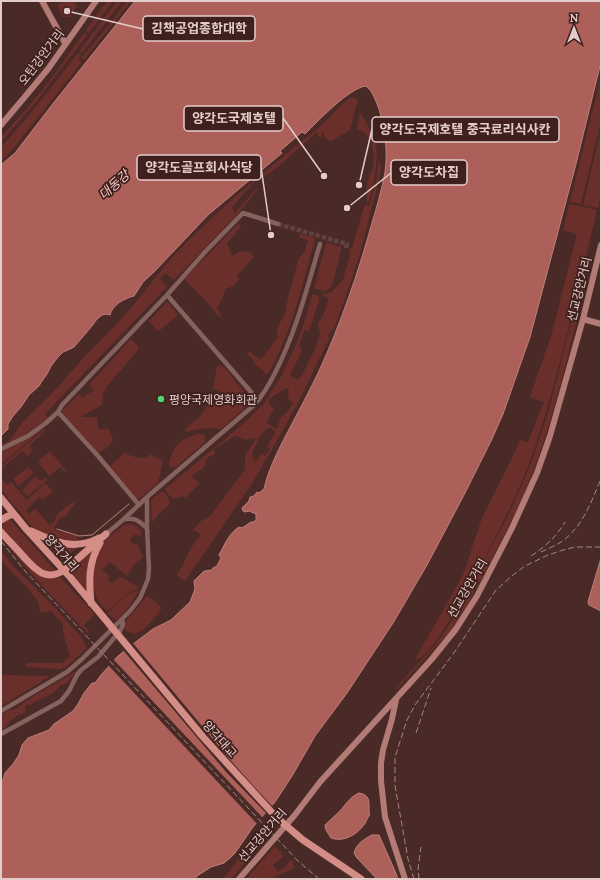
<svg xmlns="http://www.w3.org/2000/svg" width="602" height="880" viewBox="0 0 602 880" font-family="Lora,'Noto Sans KR',serif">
<rect width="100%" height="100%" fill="#4a2a27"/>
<path fill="#6b2f2b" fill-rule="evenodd" d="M61,1H72L74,2L77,6L70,17H63L57,5L62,3Z
M107,1H113L89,33L86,30Z
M117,1H122L82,53L79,51Z
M127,1H131L84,60L81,58L109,25Z
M84,33L87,35L36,102L1,142V137L24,112L51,79Z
M78,53L81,55L78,59L82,62L28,130L13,149L1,161V147C29,117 53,85 78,53Z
M601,76V121L581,204L570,202Z
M350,97L358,99L350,130L331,141L325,138L323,132L321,137L318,136V131L272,172L255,181L232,207L235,213L257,188L258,189L236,216L174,280L165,273L160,278L167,287L45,414L49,418L18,439L1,448V446C12,441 16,430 23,422C40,405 56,390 71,372C90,350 112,330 131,308C147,289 162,268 179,250C220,208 265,171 311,134C325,123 337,109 350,97Z
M360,113C366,122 371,130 375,141C380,157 373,186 369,202H367V184L370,174L373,168L374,157L371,140L365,133L357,129Z
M601,129V194L598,208L583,205Z
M379,159L381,166L379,180L361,249L353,276L334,329L331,331L328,336L330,338L328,341L298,403L266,460L251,485L185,581L177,575L183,565L189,551L200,535L196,531H192L201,521L210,516L224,498L225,495L245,470V455L256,439L252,438L245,440L237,436L231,438L214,449L215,454C210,456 205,458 205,465L202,469L193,475L192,477L200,483L185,498L182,496C172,501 171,498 165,489L242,425L263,405L282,375L292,353L301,332L312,296L313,294L317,295L319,297V300L309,331L304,330L299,347L302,349L300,355L290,375L298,380L305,370L309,360L314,352L320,335L318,324L322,317L323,316L329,298L323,296V294L330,293L332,292L337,286L343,280L350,256L349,254L350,249L352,248L365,204L369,206L370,203L376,183ZM286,388L289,389L288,394L289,400L293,402C290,409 288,413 281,417L277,429L266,423L274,409L269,404V399ZM267,428H271L275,433L267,446L270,449L265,456L261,454L257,460L254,462L252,453L261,434H262Z
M569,204L597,210C586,258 574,306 562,354C552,390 543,426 530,461C511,510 486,556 460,602C452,616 431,654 417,659L416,658L463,575L482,518L513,456L520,440L528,442L544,402L530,397L552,333L577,234L563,230Z
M238,224L241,226L227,244L232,256L240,251L250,252L254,257L241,271L237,276L239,280L233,286L226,289L220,303L217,307L222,318L218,316L209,304L184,279Z
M300,234L313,237L315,239C302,285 292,334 267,375C264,371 260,369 257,366C252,361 253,358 246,353L251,352L254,356L261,359L265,355L278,337L277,328L285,314L288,298L298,261L299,258L304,253L308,240L299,237Z
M326,243L342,247L332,286L329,289L324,291L314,288Z
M582,279L586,280C570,346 556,413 531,477C516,515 495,552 476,589L471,585L509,514L532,461L549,410Z
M167,302L177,313V316L159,331L157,330L149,321Z
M131,339L137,345L139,349L107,386L103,394L102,405L82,416L83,417H97L98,427L100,430L108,428L113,439C111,445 104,451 98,453L63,414V410L80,393L82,398L94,390L89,385Z
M219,365L222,366L225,368L249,398L250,403L221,429C209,427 198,429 186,432L185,429L186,428L200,417L208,404L211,396L220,397V391L213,389L217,367Z
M45,427L3,463L1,462V451Z
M45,429L46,430L29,446L33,451L27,456L23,451L2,468L3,470L1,472V466Z
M199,434H204L205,436V442L177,466C161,473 174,448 178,444C184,438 191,436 199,434Z
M50,451L66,471L65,472L60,467L49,476L39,463V460Z
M124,453C134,457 143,461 152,454L154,457L163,460L158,483L140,498L137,499L135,498L109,467Z
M28,467L34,473L18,486L13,479Z
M36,476L41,481L46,477L47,480L28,496H27L22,491L26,487L25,486Z
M1,478L7,485L11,482L27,500L45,483L53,491L42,500L39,497L26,510L29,514L35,509L50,525L54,522C56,513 66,507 73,502L75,504L68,512L66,517H61L57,522L54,529L77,536V541L61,540L39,532L30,524L1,490Z
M161,492H164L169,499V505L158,514L157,517L152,522L151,502L153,498Z
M9,518L56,572C49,571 43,571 37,567L2,529L1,528L2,523Z
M128,524C135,524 139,527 142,533L140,538C138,535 137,534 134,535L131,538V542L132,543L138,545L143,557L134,564L127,576L110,562L102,570L109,576L108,580L113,583C116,580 117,577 122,577L138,587L139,588L128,593L115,605L107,611C85,593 91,558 107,539C112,534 119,529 124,525Z
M1,536L36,574L46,578H61L94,613L93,616L84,625L89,631L87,633L36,579L1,538Z
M47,543C57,548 66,548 77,548L62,560Z
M1,551L12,565L56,609L81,637L87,648L65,668L60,669L26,667L27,663H62L70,656L63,632V624L51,611L41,613L39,609V603L29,589L6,566L1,559Z
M90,552L91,553C87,566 86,577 87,591L69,570Z
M470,587L475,590L463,615L453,628L395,691L396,688C410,671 427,655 441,637C452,622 461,604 470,587Z
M139,590L129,607L116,621L107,613L128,594Z
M147,596L156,602L162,608C155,617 140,641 127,631C123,629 123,627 124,623Z
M76,671V672L67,683L60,686L54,692L48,696L44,697L30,705H26L25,713C12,716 11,721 3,730V732L1,733V720L3,719L1,715L9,710L16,709L24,702Z
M1,675L48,676L49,677L3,705L1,703Z
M261,830L267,836L231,879H223Z
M275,846L281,852L283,857L273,865L278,872L285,867L291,860L293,862L292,864L295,868C288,872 280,873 273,879H246Z"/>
<path fill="#ad5f59" stroke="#bd807b" d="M135,1H601V62L576,164L530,337L503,414L492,439L465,493L427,565L393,623L347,693L315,736L292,776L275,802L253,827L235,853L230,858L224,863L211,867L197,876L195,879H1V781L3,780L5,773L13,764L19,755L22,745L28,738L49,730L54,724L73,711L78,704L84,693L92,683H95L101,675L118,656L137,641L153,629L171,620L190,602L195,589L194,581L203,572L205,571L212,570L213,568L217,566L221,558L219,555C224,546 229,533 239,527L242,528L251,522H254L256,520V514L249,511L245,512L243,511L242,508L249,501L250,497L254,496L257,492L259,493L264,489C268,471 276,455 284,439C296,416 308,394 319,371C341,323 358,273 372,223C377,206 382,189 385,172C388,151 385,130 379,109C376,102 373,91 366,86C349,88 318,121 305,134L302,132L280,151L282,153L208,215L154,272L143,282L134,296C125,298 112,305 110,315L106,314L102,315L97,319L92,326L74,347L68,350L63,352L58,357L51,366L47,374L42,381L39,386L29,395L21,407L13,416L8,424V429L1,436V165L9,158L15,153L55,101Z
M601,558V581L600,583L601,586V611L589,605L588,602Z
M359,793C370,795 369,801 369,810C369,812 370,813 369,816C369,816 366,821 366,822C359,833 345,843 331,838L326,830L325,825C330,820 335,816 340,811C346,804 350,797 359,793Z
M372,835H379L395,871L398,879H377L357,858L354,853C357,843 363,840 372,835Z"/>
<path fill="#4a2a27" d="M132,642L232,762L258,791L273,807L267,814L227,773L123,650Z
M113,659L263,818L258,825L108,665Z"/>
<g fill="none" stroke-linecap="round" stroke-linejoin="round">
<path stroke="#bd807b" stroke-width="1" d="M57,529L79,536L92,535L129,504"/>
<path stroke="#614240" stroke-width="4.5" stroke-dasharray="4.5 2" stroke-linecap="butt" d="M278,224L347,244L346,248"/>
<path stroke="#85625e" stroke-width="4.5" d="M167,295L205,252L243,213L278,224
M1,449L28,436L46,423L58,412
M139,505L98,456L58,412L62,405L167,295L258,400
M147,528V497
M106,534L124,519L147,497L253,406C262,397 269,385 275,373C296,332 307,288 320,244
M1,711L67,672L82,659L130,611L140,598L148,579L149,568L147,528C137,520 137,518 124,519
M1,734L61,701L69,691L77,675L81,670L98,657L120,631L123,624L122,619"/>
<path stroke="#b27b75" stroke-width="6" d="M42,1L65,43
M1,125L23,99L48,69L96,1
M583,319L601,324
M396,700L392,719L383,750L381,763V781L385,817L405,879
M239,879L294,816L320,782L431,660L456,629L477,596L512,528L537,473L550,436L583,319L601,245"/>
<path stroke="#d48e87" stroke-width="7" d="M1,498L27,530L70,577L203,737L277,818L303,840L361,879
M1,520L8,516L14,514
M31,531C54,542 74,551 99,538
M1,532C8,540 16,548 23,556C36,570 46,583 66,569L106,534
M91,603C89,581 88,563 100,543"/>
<path stroke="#a18785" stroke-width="1" stroke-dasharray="6 3" stroke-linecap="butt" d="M1,541L25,571L298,861L319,879
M541,552C547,549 555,546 561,542C583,527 591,502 601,479
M531,556C545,547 557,536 565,522
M416,733L431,688
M414,879L408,859L395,786V757L407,720L415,705L456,650L496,590L513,575L525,566L548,555L563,550L575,547H601
M419,879L418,869L421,847"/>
</g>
<circle fill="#50d675" stroke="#3f201d" stroke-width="1.5" cx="161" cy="399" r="4"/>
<g text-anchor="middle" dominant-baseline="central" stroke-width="3.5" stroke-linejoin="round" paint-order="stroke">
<g font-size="12" fill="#e3cdcb" stroke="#3f201d">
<text transform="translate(41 57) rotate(-53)">오탄강안거리</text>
<text transform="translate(579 289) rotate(-76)">선교강안거리</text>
<text transform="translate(62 553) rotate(49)">양각거리</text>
<text transform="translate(467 588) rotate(-60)">선교강안거리</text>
<text transform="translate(220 739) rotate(48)">양각대교</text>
<text transform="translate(262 835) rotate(-49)">선교강안거리</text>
</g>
<g font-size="12" fill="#e3cdcb" stroke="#3f201d" text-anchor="start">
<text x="169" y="399">평양국제영화회관</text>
</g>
<g font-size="13" font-style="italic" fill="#f8cac5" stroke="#3f201d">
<text transform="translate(114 185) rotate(-42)">대동강</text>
</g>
</g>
<path fill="none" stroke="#e3cdcb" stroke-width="1.5" d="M67 11L143 29M324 176L283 118M359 185L372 129M271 235L261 167M347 208L391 173"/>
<g fill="#e3cdcb" stroke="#3f201d" stroke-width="1.5">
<circle cx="67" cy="11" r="4"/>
<circle cx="324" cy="176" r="4"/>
<circle cx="359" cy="185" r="4"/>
<circle cx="271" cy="235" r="4"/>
<circle cx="347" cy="208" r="4"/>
</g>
<g fill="#3f201d" stroke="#e3cdcb" stroke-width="1.5">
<rect x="143" y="16" width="112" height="25" rx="4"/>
<rect x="184" y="106" width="99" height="25" rx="4"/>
<rect x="372" y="117" width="187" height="25" rx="4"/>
<rect x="137" y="155" width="124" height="25" rx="4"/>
<rect x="391" y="160" width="76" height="25" rx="4"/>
</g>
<g font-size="13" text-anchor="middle" font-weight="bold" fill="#e3cdcb">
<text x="199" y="33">김책공업종합대학</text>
<text x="234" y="123">양각도국제호텔</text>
<text x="465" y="134">양각도국제호텔 중국료리식사칸</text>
<text x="199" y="172">양각도골프회사식당</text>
<text x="429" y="177">양각도차집</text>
</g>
<rect width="602" height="880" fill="none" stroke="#e3cdcb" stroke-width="4"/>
<g transform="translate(574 28)" stroke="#3f201d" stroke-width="3" paint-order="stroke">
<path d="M0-3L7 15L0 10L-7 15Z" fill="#e3cdcb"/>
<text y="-6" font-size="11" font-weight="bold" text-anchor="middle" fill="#e3cdcb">N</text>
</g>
</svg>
